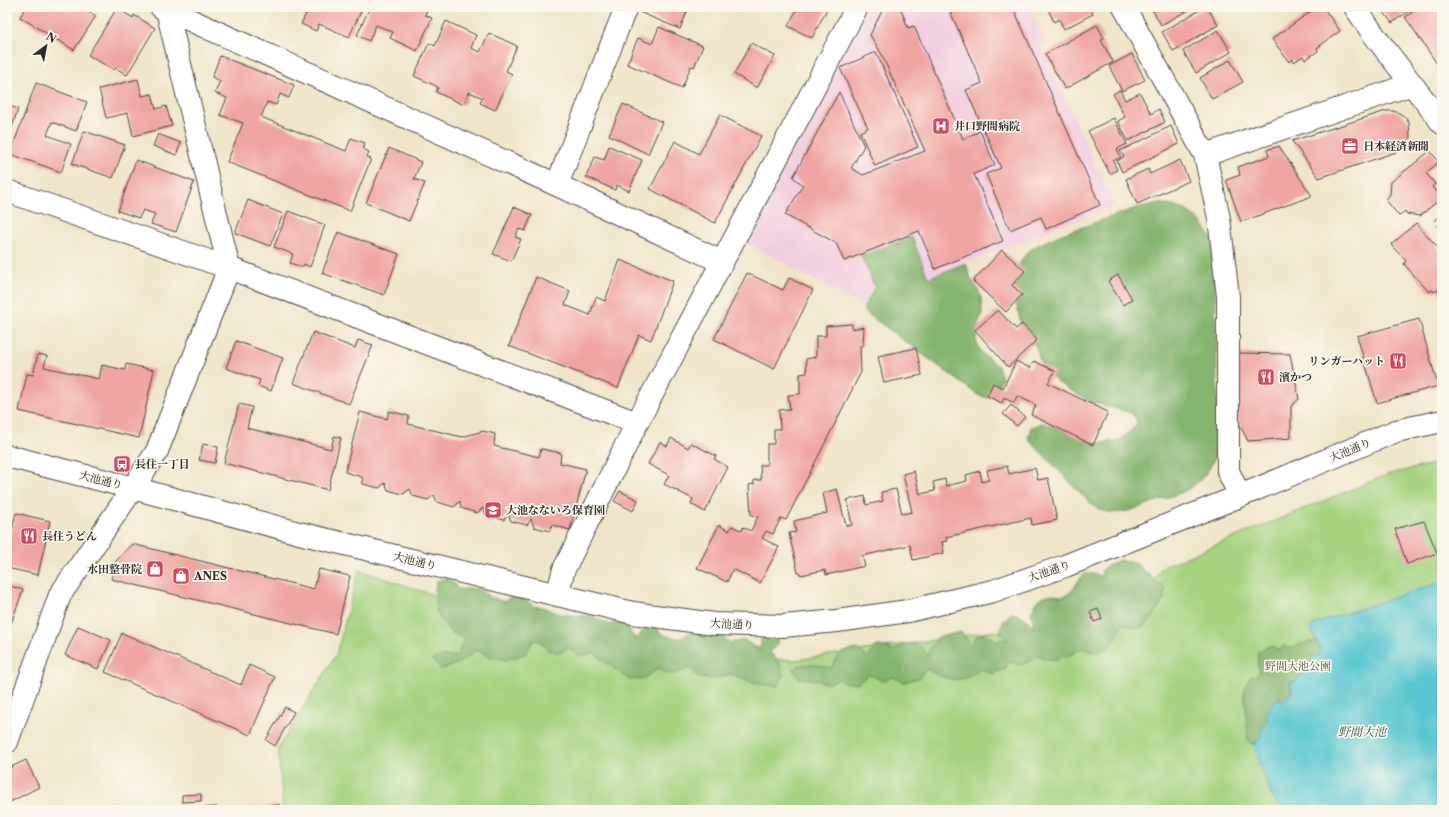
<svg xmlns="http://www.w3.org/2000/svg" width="1449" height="817" viewBox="0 0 1449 817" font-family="'Libre Caslon Text','Noto Serif JP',serif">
<rect width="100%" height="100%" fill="#fbf7ec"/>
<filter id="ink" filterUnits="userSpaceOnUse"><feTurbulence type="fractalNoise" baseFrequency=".025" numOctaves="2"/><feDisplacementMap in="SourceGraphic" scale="8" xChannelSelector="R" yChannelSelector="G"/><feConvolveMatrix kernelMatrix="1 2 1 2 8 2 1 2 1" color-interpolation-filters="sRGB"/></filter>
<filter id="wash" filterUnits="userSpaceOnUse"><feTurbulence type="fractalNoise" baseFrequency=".012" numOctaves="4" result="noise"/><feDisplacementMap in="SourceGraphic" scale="16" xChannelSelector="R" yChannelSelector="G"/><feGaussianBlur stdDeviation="0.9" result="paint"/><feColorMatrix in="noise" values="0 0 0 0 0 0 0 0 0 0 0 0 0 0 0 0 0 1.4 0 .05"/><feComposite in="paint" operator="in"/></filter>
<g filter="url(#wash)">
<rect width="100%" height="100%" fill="#efe6c9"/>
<path fill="#f2cfe0" d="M865,7H1030L1046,41L1040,46L1115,205L928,278L912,237L861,256L875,287L864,307L745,242Z"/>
<path fill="#a5d380" stroke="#687f56" d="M1442,462V810H283L278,748L336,655L359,570L476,609L746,657L795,660L995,631L1028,641L1144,595L1162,567L1389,474Z"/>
<path fill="#84b56e" stroke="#58704c" d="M1160,203L1184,209L1197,218L1205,228L1212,239L1214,254C1215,298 1216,341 1217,385C1217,406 1222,444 1212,463C1200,489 1178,494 1154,502C1132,510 1115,519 1093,506L1033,444L1028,438L1031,427L1042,423L1061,429L1081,438L1099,443L1119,441L1136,426L1137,420L1131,413L1091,402L1060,384L1047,373L1040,361L1037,350L1031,336L1021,324L1014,292L1016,275L1020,263L1027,252L1040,244L1057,236L1136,208Z
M912,237L928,278L966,263L971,279L978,289L981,298L982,313L977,328L976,341L979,349L984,355L998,366L1002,378L994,394L988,398L978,395L864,311V307L875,287L861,256Z
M1120,560L1129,561L1136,564L1165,589L1164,599L1152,619L1146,625L1138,628L1122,624C1118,636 1111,652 1095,652C1091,652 1086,649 1083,648C1068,656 1053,665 1037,655L1031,661L1019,665L1009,661L1005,669L992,674L980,668C962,686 946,680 926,669L919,678L904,682L893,677L882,681L869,674L858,683H846L838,679L829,684L813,679L799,678L793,669C805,661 819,665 832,668C838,653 842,651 858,649L868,658L874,647L880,646L889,648L891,652C898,646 914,640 922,648C924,650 926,654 927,657L930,649L938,637L961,632L972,646L974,638L981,634C987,635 992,636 996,642L1001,639L1008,640L1000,631L1003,621L1011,613C1023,615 1026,617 1033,628V619L1031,613C1035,604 1041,593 1053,595C1059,595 1062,598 1068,594C1080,586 1079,564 1101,577L1102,570L1110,564Z
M447,578L455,585L457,589H479L490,597L505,602C506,600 508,599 510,598C517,595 529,600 533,606L542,607L560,614L581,616L589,615L610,625L618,620L625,621L636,642L642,631L652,626L659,630L660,633C666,636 674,639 681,638C684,637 687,634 690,633C703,626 722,631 729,643L745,640L754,647H761V639L767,633L775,636L778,642L775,648L769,651L779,662L784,676L778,686L758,684L731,674L715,679L699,678L690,668C676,674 672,677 658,668L642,680L628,679L593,652C581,658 579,656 569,648L559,653L548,650L541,642L534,640L525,654L506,660L492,657L476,650C464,660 457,665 441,669L432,660L443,656H458L460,648L466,638L450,632L438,615L435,605V589L437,581Z
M1320,640L1323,656L1260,749L1248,741L1244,688L1250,677L1260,673L1257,664L1258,652L1265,648L1272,646L1279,651L1284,645L1292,648C1301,643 1310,643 1320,640Z"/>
<path fill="#5ac7d0" stroke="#42797e" d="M1438,583L1442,585V810H1285L1274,800L1261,770L1254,743L1257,742L1261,736V730L1267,720L1266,714L1275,701L1280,698L1283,700L1292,692L1290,682H1295L1305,670L1313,665L1311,656H1317L1320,654V648L1310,628L1316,623Z"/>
<g id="blocks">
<path fill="#efa5a2" d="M26,7H82L96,16L74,50L20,17Z
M306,7H363L349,37L319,24L316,31L301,24L309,8Z
M370,7H428L425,15L432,18L417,51L390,38L393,32L376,25L369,41L357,35Z
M641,7H683L688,9L680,29L639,12Z
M798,7H828L812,38L788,26Z
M884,7H900L908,28L914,26L963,139L980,131L995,165L974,174L1003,241L935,269L919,231L844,261L836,243L785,215L803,185L793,177L839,92L864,146L851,168L863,175L925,151L881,53L870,35Z
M948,7H1013L1100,205L1046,229L1041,217L1010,230L986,174L1001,168L966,90L982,83Z
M1047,7H1090L1093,14L1064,29L1059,19L1054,22Z
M1151,7H1194L1161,25Z
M1205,7H1207L1218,25L1173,51L1162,32Z
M1317,7H1323L1340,31L1317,48L1318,51L1305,60L1303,56L1294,62L1293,59L1289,62L1272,39Z
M1380,7H1414L1392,23Z
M1420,7H1442V71L1405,17Z
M117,8L133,18L134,15L155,28L127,75L116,68L114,70L88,55Z
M446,21L476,35L471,48L480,52L489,33L517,46L506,71L512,74L495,110L480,103L483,98L469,92L464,105L436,92L438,87L414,76L429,43L435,46Z
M1097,25L1104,38L1101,40L1113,62L1065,89L1045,54Z
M659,27L703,46L694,67L691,66L682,88L627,64L638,38L652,44Z
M1218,30L1231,52L1196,73L1183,51Z
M751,43L775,56L757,88L734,74Z
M876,52L918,147L875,166L860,132L868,128L840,68Z
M1132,54L1145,80L1122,91L1109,66Z
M220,56L294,85L289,98L280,94L276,105L267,102L261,117L346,151L351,138L365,143L363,149L369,152L367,157L371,159L350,211L227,162L243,123L220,115L227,98L215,93L220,81L212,77Z
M1230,60L1243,82L1212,99L1200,78Z
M138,79L142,96L152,94L156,109L166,106L172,126L133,136L128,113L106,118L99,89Z
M36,83L87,102L76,131L52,122L47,135L71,144L61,172L10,154Z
M1120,90L1125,100L1140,93L1151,114L1159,109L1165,122L1128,141L1118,121L1125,117L1113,94Z
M623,104L662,122L648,154L609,135Z
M7,105L18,109L9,136L7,135Z
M1386,111H1393L1399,113L1405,117L1409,123L1410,137L1403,148L1396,152L1319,178L1292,141Z
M720,115L761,136L715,223L650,189L675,141L699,154Z
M1114,118L1127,144L1117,149L1121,157L1113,161L1117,170L1110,174L1088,131Z
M1171,126L1179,144L1122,172L1117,161L1124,157L1120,151Z
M84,131L125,145L113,178L72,164Z
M158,134L181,143L176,155L153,146Z
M609,146L642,160L629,191L617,185L615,190L586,177L595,157L604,160Z
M1279,146L1312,196L1241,222L1226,180L1240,175L1238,167L1269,156L1267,150Z
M389,148L421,162L414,179L425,183L409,221L366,203Z
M1430,151L1439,162L1426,173L1435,184L1432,187L1441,196L1438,199L1439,200L1420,216L1407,214L1405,211L1399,216L1386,200L1390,194L1391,182Z
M136,160L194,182L176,232L151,224L155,214L143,210L139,218L118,211Z
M1180,160L1189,181L1137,204L1126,179L1148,169L1150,174Z
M248,200L283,214L270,246L235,233Z
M514,207L532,215L525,231L519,229L515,237L521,239L511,261L493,254Z
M288,211L325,225L310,267L304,264L302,267L290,263L293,254L274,247Z
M1442,214V230L1434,222Z
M1416,223L1441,251L1442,250V295L1437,290L1434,292L1432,290L1429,292L1404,264L1406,261L1391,245Z
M338,232L399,254L384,295L322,273Z
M1002,250L1025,271L1012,285L1022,295L1006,312L973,281Z
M620,260L673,281L651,340L639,335L618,388L509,346L536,277L570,291L565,305L590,315L596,297L605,301Z
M747,273L783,290L789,278L813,290L774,369L714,339Z
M1118,275L1132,299L1123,305L1108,281Z
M998,310L1016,329L1022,324L1037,340L1008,367L975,330Z
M1419,319L1438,386L1377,403L1357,336Z
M852,324V329L864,327L863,346H860L861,372L786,520L781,518L773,534L766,531L762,538L779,547L760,583L733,569L727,582L697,568L719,525L729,531L732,526L742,531L743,527L751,531L758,516L751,515L749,485L754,484V480H761L760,465H767V444H774V429H780L779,410L790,409L788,395L800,394V374L807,373L806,359L816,357V336H826V326Z
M313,332L355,348L358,340L373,345L349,404L293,383Z
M236,341L283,358L271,391L258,386L260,380L226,368Z
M916,348L922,375L884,383L878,356Z
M1236,353L1290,354L1299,399L1291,406V438L1248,441L1237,420Z
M38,354L47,356L44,367L99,379L102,365L125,370L126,364L154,370L139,438L19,411L27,374L33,375Z
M1016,361L1030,368L1034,361L1055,371L1048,383L1108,412L1093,445L1031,415L1036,405L1017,396L1014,403L1004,398L1002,403L987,396L993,383L1003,388Z
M239,404L252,407L247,428L331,449L334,436L341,438L328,490L224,463Z
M1011,405L1025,417L1017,426L1003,414Z
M389,411L409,416L408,424L462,437L483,431L495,434L494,446L539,457L541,449L561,453L560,463L586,469L570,530L552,525L550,531L534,527L531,519L527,525L511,521L508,514L504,520L486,515L483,508L477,513L461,508L460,501L454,507L437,502L434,495L428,500L413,496L410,489L403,494L388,490L385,483L379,488L363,484L362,477L345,472L360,412L387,419Z
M671,438L688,448L691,443L716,456L714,459L728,467L705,512L691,504L693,499L664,484L669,475L648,464L660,442L667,446Z
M203,444L218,447L215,463L199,460Z
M1007,466L1009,474L1035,468L1038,480L1048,478L1057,520L1032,525L1031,518L946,537L947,541L942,542L944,553L913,560L910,545L862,556L865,566L826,575L825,570L801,575L800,573H798L789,533L796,532L794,521L827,513L823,493L837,489L846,526L852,525L847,500L865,496L866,505L883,501L881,492L896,489L902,514L912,512L903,474L914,471L920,494L935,491L933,482L945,479L946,486L967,481L966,475L980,471L982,482L989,480L987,470Z
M620,491L638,500L633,511L614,501Z
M16,513L50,521L38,575L7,568V551Z
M1424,521L1437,553L1407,564L1395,529Z
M132,544L314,589L319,569L350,576L336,634L111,579L116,561Z
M7,585L23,590L7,635Z
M1098,609L1102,619L1094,622L1090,612Z
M78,626L111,640L98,669L65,655Z
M122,633L241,685L249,665L275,677L250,735L105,672Z
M285,707L294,712L275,746L266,740Z
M26,760L39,787L10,802L7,795V769Z
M201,794V801L182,802V795Z
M280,805V810H248V808Z
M181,807V810H150V809Z
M217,807V810H189V808Z"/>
</g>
</g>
<g filter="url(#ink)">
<use href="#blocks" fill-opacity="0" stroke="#484743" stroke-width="1"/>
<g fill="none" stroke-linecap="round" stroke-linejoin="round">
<defs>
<path id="minor" d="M161,7L557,185L722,262
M1124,7L1205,155L1219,218L1228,297V471L1240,496
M1205,155L1412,84
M557,185L626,7
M7,191L229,268L637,423
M557,595L564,569L637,423L857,7
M7,742L60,595L133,488L157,451L229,268L167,10V7"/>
<path id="tertiary" d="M1355,7L1374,35L1442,123
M7,456L133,488L299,533L633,613L714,624L783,626L837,621L908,611L993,591L1065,566L1240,496L1396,431L1442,421"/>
</defs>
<use href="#minor" stroke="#484743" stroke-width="24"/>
<use href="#tertiary" stroke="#484743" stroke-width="24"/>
<use href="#minor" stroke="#fff" stroke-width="22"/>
<use href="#tertiary" stroke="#fff" stroke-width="22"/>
</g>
</g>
<defs>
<symbol id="hospital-square" viewBox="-11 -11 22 22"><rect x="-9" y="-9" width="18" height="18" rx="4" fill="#d1495b" stroke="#fbf7ec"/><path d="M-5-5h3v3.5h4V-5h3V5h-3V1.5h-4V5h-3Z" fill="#fff"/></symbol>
<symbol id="office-square" viewBox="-11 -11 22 22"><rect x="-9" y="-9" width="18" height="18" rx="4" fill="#d1495b" stroke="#fbf7ec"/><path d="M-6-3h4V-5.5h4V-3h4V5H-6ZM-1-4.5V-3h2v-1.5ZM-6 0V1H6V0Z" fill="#fff"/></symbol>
<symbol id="restaurant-square" viewBox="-11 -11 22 22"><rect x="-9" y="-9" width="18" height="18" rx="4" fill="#d1495b" stroke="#fbf7ec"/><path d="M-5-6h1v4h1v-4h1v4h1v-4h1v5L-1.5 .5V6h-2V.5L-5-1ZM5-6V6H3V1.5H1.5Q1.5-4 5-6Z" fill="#fff"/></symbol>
<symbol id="bus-square" viewBox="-11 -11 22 22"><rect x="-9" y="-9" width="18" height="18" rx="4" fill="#d1495b" stroke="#fbf7ec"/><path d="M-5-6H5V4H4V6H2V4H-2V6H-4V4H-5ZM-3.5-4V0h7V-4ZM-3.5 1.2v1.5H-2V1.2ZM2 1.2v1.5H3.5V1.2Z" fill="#fff"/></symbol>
<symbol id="school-square" viewBox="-11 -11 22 22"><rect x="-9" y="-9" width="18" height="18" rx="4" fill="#d1495b" stroke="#fbf7ec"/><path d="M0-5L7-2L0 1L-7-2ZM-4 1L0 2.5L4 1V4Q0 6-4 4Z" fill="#fff"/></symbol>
<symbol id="shop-square" viewBox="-11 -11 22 22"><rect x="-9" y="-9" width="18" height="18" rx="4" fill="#d1495b" stroke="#fbf7ec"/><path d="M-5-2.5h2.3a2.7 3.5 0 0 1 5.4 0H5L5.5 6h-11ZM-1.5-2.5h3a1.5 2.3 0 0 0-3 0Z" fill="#fff"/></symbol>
</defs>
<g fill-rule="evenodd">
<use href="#hospital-square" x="931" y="116" width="20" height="20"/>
<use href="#office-square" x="1340" y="136" width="20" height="20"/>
<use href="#restaurant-square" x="1388" y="351" width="20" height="20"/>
<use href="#restaurant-square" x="1256" y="367" width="20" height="20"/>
<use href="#bus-square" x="112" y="454" width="20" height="20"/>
<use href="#school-square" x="483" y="500" width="20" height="20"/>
<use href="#restaurant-square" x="19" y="526" width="20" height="20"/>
<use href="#shop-square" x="145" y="559" width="20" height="20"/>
<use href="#shop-square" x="171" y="566" width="20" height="20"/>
</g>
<g text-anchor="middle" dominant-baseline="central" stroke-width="3.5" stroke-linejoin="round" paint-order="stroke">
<g font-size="11" font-weight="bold" fill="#2b2b2b" stroke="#fbf7ec" text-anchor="start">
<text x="954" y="126">井口野間病院</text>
<text x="1363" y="146">日本経済新聞</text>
<text x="1385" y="361" text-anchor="end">リンガーハット</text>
<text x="1279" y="377">濱かつ</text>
<text x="135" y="464">長住一丁目</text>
<text x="506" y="510">大池なないろ保育園</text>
<text x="42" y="536">長住うどん</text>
<text x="142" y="569" text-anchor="end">水田整骨院</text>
<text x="194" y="576">ANES</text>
</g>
<g font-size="11" fill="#2b2b2b" stroke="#fbf7ec">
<text transform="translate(1350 450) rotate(-23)">大池通り</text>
<text transform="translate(101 480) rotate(14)">大池通り</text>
<text transform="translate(415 561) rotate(14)">大池通り</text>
<text transform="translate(1049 571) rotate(-19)">大池通り</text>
<text transform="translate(732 624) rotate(3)">大池通り</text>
</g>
<g font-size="11" fill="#505d44" stroke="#fbf7ec">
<text x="1298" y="666">野間大池公園</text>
</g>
<g font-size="12" font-style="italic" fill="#395a5d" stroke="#fbf7ec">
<text x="1362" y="731">野間大池</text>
</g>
</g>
<rect width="1449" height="817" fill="none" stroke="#fbf7ec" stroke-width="24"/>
<g transform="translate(46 46) rotate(32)" stroke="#fbf7ec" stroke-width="3" paint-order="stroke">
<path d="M0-3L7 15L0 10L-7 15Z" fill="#2b2b2b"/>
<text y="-6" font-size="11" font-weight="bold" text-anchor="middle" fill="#2b2b2b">N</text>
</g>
</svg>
